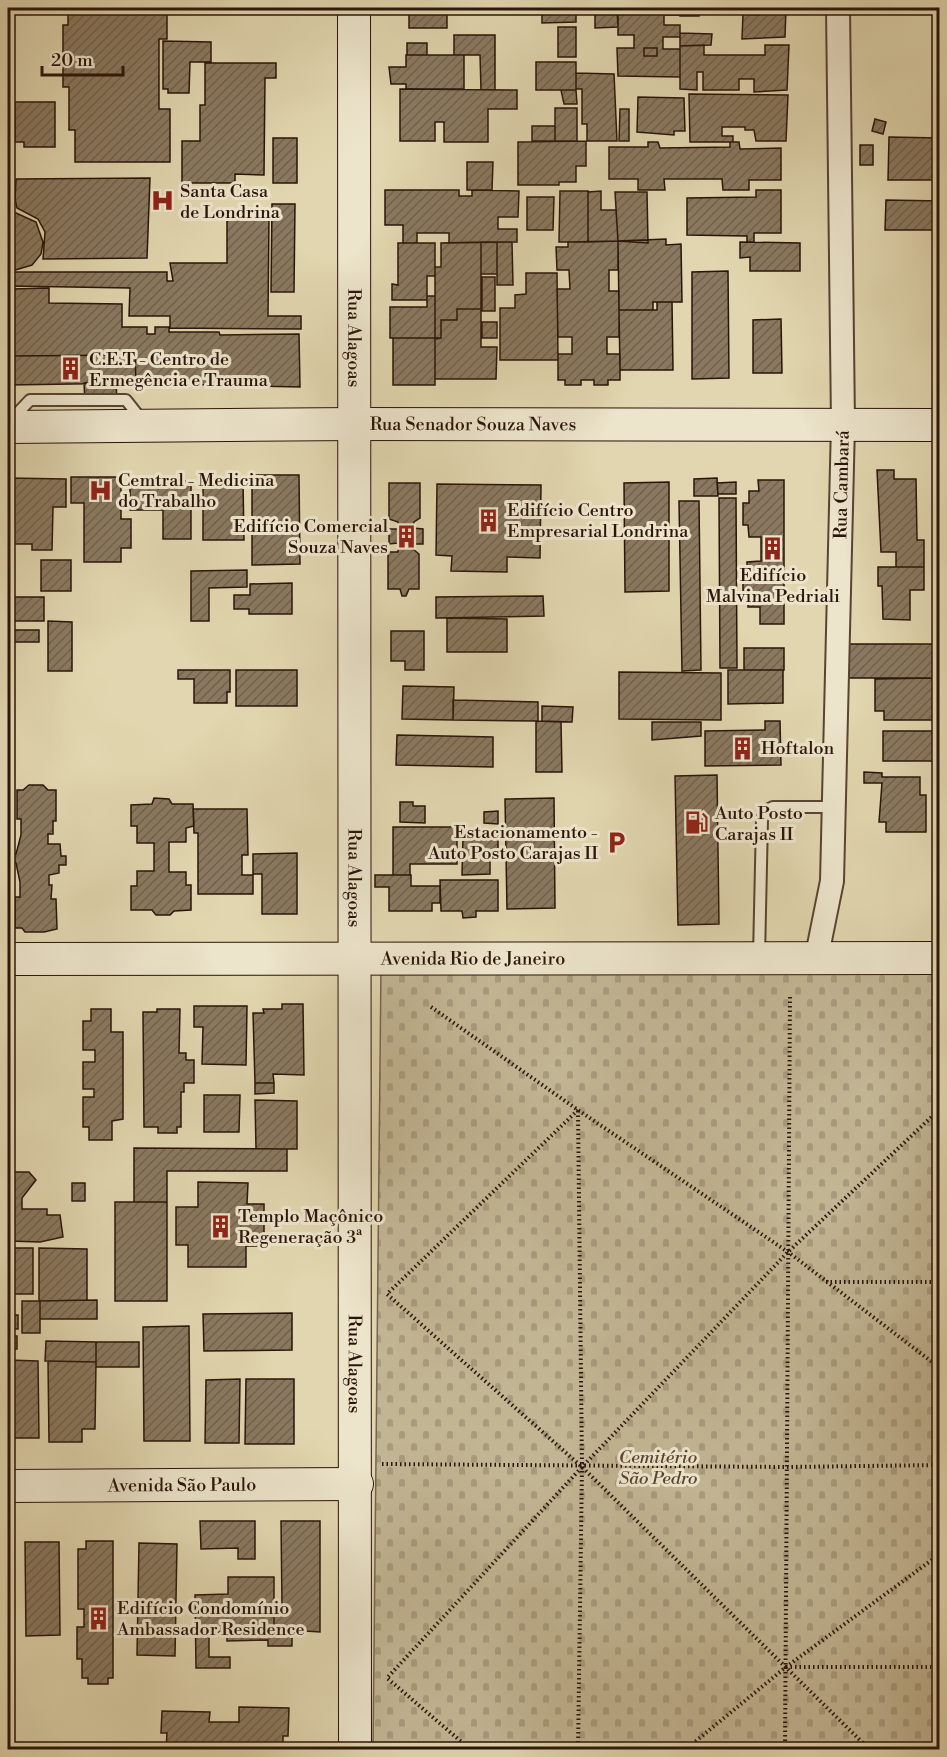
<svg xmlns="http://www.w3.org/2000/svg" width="947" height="1757" viewBox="0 0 947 1757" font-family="'Libre Bodoni',serif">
<defs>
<pattern id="cemetery-stones" width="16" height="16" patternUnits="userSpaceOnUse" patternTransform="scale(1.5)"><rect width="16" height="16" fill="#c2b593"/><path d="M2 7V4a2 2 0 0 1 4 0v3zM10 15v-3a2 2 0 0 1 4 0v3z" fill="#a79b7d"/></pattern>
<pattern id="building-hatch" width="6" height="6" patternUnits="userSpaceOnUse" patternTransform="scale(1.5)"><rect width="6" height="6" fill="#8a7960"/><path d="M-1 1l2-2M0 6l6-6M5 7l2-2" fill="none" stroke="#71624d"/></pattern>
</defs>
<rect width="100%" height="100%" fill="#e1d6af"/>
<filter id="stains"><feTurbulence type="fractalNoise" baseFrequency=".00333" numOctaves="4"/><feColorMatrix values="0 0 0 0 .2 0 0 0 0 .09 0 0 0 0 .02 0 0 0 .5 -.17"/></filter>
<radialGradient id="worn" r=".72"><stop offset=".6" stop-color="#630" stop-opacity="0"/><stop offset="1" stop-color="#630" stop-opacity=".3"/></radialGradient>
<path fill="url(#cemetery-stones)" stroke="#76644e" stroke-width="1.5" d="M381,967L939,968V1749L373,1750Z"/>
<path fill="url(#building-hatch)" stroke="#2b140a" stroke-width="1.5" d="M8,8H10L9,202H13L11,272H167V281H173L170,263H227V218H269L268,316H301V329L170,328V316H129L130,288L11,286V289L49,288V303L122,304V327H147V334H155V327H169V332H219L220,335L299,334L300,387L136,383L135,355L8,356Z
M68,8H167V39H159V109H170V162H75V130H69V87H63V25H68Z
M402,8H490V13H447V28H409V10Z
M542,8H576V22L542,23Z
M587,8H617L618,27L595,28V8Z
M618,8H680V15H664V25H680V37H663V49H680V77L618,76L617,48H634V35H618Z
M680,8H699V16H680Z
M759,8H786L785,37L742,39L743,14L759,15Z
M558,27H576V57H558Z
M680,33L712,34L711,45L680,46Z
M454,35H495V90H481L480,55H454Z
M163,41L211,42V62H190L189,93H168V89H163Z
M407,43H427V55H407Z
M704,45V55H765V45H789L787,90L754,92V79H739V90H703V72H697V90L680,89V46Z
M644,48H657V56H644Z
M406,55H464V89H406V84H391L389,67H406Z
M536,62H576V90H536Z
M205,63H276V78H265L264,175L235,174V183H182V141H200V105H205Z
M576,73L614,74L617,141H587V124H582V89H576Z
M400,89L517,90V109H488V142H444V122H435V141H400Z
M561,90H576L577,104H564Z
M689,94L788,95L786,141H756L754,130H745V127H722V136H733V142H690Z
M638,97L684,98L685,131H674V135L637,132Z
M15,102H55V147H24V142H15Z
M555,108H577V141H555Z
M620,109H629V141H619Z
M875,119L886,122L883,134L872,131Z
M532,126H555V141H532Z
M889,137L940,138V180H888Z
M273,138H297V183H273Z
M586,141V166H576V182H559V185H518V142Z
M648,142H658L660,148L730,147V142H739L740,149L781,148V180H749V190H723L722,179H664L665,190H638V179H609V147H648Z
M860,145H873V165H860Z
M467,162H493L492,190H467Z
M150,178L147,258L43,259L45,232L38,219L17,208L15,199L16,179Z
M385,190H459V196H472V190L519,191L518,217H498V229H517V242L449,243V233H417V243H403V225H385Z
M756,190H781V233H754V242H747V236L687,235V198L756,197Z
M560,191H588V242H559Z
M601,191V210H616L618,241L588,242V192Z
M615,192H647L648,243L618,241Z
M527,197H554L553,230H527Z
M886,200L940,201V230H885Z
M272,204H295L294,292H271Z
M16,213L36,222L43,242L41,254L32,265L12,271V214Z
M666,239V245L681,244L682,302H653V310H619L618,241Z
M618,241V270H609V291H619V337H607V354H620V380H608V385H594V380H581V385H565V380H558V354H572V337H558L557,289H570L569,270H557L556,247H568V242Z
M481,242V309H457V320H441V338L435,339V267H441V243Z
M481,242H497V274H481Z
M497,242H512L513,285H497Z
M740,242L800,243V271H750V257L740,258Z
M398,243H435V276H427V300H392V284L398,285Z
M728,271L729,378L692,379V272Z
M526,273H557L558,360H500V308H515V295L526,294Z
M482,277H495V311H482Z
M427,296H435V338H390V307H427Z
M657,302H672L673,370H620L619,310H657Z
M457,309H481V347H497L496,379H435V338H441V320H457Z
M781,319L782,373H753V320Z
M482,322H497V338H482Z
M393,338H435V385H393Z
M135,355L136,383L8,385V356Z
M116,382L117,401L85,402L84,383Z
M877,470H894V479H916L917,540H924V567H896V552H881Z
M252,475H299L300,564L252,565Z
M71,477H121V519H131V548H121V562H84V503H71Z
M9,478L66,479V507H53L52,550H32V544H9Z
M717,478L718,496H694V479Z
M758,480H784V624H760V607H748V598H743V575H747V562L761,561V537H749L748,525H743V503H749V491H759Z
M130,481H191V539H163V510H130Z
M203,482H243L244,540H203Z
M669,482V591L625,592L624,483Z
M736,482V494H718L717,483Z
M389,483H420V518L414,522L413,528L423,529V544H413V549L419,554V589H409L406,596H402L400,589H388V552H398V543L389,544V529H398V522L389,519Z
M437,484L541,485L540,558L507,557V572L451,571L452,556L436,555Z
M936,497H940V557H935Z
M719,498H736L737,668H720Z
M679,501H699L701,670L682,671Z
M41,560H71V591H41Z
M878,567H924V590H910V620L883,619L882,586H878Z
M247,570V587L209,588V621H191V571Z
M292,583V614H249V609H234V595H250V584Z
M543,596L544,616L436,618V597Z
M9,597H44V621H9Z
M447,618L507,619V652H447Z
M48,621L72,622V671H48Z
M10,630H39V642H10Z
M391,631H424V670H405V661H391Z
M842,644H940V678H842Z
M744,648H784V670H744Z
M178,670H230V692H227V703H194V679H178Z
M236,670H297V706H236Z
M728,670H783V703L728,704Z
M619,672L721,673V720L619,719Z
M933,678V720H884V711H875V679Z
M403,686L454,687L453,720L402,719Z
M453,700L538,702V721L453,720Z
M542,706L573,707L572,722L542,721Z
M536,721L561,722L562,772H536Z
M765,721H780L781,765L705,766V731L765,730Z
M652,722H701V736L652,740Z
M883,731H940V761H883Z
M397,735L493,737V767L396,765Z
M864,772L882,773V777H920V795H926V832H886V822H879L882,783H864Z
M717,775L719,924L678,925L675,776Z
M29,785H43L48,790H56V821H53V834H48V844H60L61,856H66V865H59V873L49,875V885H52L51,899H56L57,929L44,932H25L22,928H15V897H20V882L16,863L9,858L16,854L21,835V819H17V790H23Z
M933,795H940V908H933Z
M154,798L169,799L172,804H193L194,826L186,828V842H169V872H186V885H191V910L174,911L170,915H156L152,910H131V886H137V871H154V843H137V826H131V805L152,804Z
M554,798L555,908L507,909L505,799Z
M400,802H413V806H425V823L400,822Z
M193,809H247L248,855H242V875H253V894H198V833H194Z
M498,811V824L484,823V812Z
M393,827H457V864H410V875H393Z
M498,835V852H490V874L462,875L463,836Z
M297,853V914H262V874H253V854Z
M375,875H411V886H440V903H432V911H389V887H375Z
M440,880H498V911H476V917L463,918L462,911H441Z
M282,1004H303L304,1075L273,1074L274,1083H255L253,1013H264L263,1009H282Z
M194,1006H247L246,1065L202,1064L203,1027H194Z
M91,1009H111V1032H123V1119L112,1121V1140H89V1127H83V1097H94V1089H83V1062H95V1050H83V1021H91Z
M157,1009H180L179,1053H186V1060H194V1083H184V1092H181V1127H177V1133H158V1127H144L143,1012H157Z
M255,1083H274V1093L255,1094Z
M204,1095H240L239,1132H204Z
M255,1100L297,1101V1149H256Z
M134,1148L287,1149V1171H167V1202H134Z
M8,1163H11V1172H29L36,1180L22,1198V1209H47V1215H60L63,1237L40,1242L8,1241Z
M198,1182L248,1183L247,1204H264V1246H246V1267H188V1245H176V1207H198Z
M72,1183H85V1201H72Z
M115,1202H167V1301H115Z
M8,1248H33V1294H8Z
M39,1248L87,1249V1300L39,1301Z
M97,1300V1319H40V1301Z
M22,1301H40V1333H22Z
M292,1313V1350L204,1351L203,1314Z
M8,1315H18V1329H13V1336H17V1349H8Z
M189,1326L190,1441H144L143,1327Z
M46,1341L96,1342V1362L45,1361Z
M96,1342H139V1367H96Z
M8,1360L38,1361L39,1438H8Z
M48,1361L96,1362L95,1429H82V1442H49Z
M240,1379L239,1443H205L206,1380Z
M246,1379H294V1444H245Z
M200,1521H255V1559H238V1548L201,1549Z
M281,1521H320V1632L274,1629V1605L282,1606Z
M86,1541H113V1678H108V1684H88V1678H82V1659H77V1627H84V1609H78V1549H86Z
M25,1542H59L60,1635L26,1636Z
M139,1543L177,1544L175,1656L137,1655Z
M228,1577H274V1637H292V1646H268V1640L227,1641V1632H209V1657H230V1668H196L195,1595L228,1594Z
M239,1707L289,1708L288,1736H283V1750H166L167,1733H161L162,1711L210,1712L209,1722H239Z"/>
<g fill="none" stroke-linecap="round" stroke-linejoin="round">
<defs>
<path id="lane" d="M10,421L30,400H126L141,419
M759,956L762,820L765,811L773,807H833"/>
<g id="street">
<path id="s1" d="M816,960L832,881L843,424L838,8"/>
</g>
<g id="secondary">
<path id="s2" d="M354,8L355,1750"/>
<path id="s3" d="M8,427L355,424L940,425"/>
<path id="s4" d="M8,959L940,958"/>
<path id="s5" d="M8,1486L357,1484"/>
</g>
</defs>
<use href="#lane" stroke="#584433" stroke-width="14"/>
<use href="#street" stroke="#584433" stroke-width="26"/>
<use href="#secondary" stroke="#2b140a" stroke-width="34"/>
<path stroke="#2b140a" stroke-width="4" stroke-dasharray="1.5 3" stroke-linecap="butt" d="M431,1007L578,1110L788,1252L940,1368
M578,1110L387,1294L582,1467L870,1750
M578,1111L582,1467L578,1750
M826,1282H940
M382,1464L787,1467L940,1465
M786,1667H940
M471,1750L387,1678L582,1467L788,1252L940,1109
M685,1750L786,1667L940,1554
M785,1750L790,996"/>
<use href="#lane" stroke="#ece4cb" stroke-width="10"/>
<use href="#street" stroke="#ece4cb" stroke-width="22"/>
<use href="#secondary" stroke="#ece4cb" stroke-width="32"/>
</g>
<defs>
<symbol id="hospital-bare" viewBox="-9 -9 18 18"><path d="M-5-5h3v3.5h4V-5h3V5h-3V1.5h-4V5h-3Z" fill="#8f2418" stroke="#ece4cb" stroke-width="2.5" paint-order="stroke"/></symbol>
<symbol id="building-bare" viewBox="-9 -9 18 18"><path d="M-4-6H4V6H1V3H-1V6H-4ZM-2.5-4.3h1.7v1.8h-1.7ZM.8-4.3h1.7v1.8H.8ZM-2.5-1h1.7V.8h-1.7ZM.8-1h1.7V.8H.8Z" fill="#8f2418" stroke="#ece4cb" stroke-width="2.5" paint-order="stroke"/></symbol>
<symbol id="fuel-bare" viewBox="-9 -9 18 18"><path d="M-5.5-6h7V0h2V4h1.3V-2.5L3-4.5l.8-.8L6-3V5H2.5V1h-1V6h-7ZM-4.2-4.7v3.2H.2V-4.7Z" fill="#8f2418" stroke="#ece4cb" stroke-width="2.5" paint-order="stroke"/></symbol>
<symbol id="parking-bare" viewBox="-9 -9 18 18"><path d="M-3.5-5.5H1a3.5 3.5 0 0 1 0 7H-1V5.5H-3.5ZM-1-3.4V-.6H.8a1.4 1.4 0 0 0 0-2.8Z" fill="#8f2418" stroke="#ece4cb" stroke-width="2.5" paint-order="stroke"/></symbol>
</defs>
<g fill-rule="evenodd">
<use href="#hospital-bare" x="146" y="184" width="33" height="33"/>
<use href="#building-bare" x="54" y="352" width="33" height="33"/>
<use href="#hospital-bare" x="84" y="474" width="33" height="33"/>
<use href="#building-bare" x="472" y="504" width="33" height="33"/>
<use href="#building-bare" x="390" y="520" width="33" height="33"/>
<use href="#building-bare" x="756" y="532" width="33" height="33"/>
<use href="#building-bare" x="726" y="732" width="33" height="33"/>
<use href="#fuel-bare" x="680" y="806" width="33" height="33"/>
<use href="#parking-bare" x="600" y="826" width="33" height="33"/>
<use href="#building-bare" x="204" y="1210" width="33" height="33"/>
<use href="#building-bare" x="82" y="1602" width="33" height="33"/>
</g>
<g text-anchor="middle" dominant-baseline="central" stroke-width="6" stroke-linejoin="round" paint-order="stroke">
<g font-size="18" fill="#2b140a" stroke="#ece4cb" text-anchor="start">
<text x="180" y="191">Santa Casa<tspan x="180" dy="21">de Londrina</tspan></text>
<text x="89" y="359">C.E.T - Centro de<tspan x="89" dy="21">Ermegência e Trauma</tspan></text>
<text x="118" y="480">Cemtral - Medicina<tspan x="118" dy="21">do Trabalho</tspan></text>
<text x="507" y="510">Edifício Centro<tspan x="507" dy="21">Empresarial Londrina</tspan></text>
<text x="388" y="526" text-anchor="end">Edifício Comercial<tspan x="388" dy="21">Souza Naves</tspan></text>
<text x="773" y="575" text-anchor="middle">Edifício<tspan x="773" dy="21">Malvina Pedriali</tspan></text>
<text x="761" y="748">Hoftalon</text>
<text x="715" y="813">Auto Posto<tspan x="715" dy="21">Carajas II</tspan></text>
<text x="598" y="832" text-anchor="end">Estacionamento -<tspan x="598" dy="21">Auto Posto Carajas II</tspan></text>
<text x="238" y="1216">Templo Maçônico<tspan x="238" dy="21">Regeneração 3ª</tspan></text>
<text x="117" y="1608">Edifício Condomínio<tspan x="117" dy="21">Ambassador Residence</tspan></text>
</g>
<g font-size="18" fill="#2b140a" stroke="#ece4cb">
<text stroke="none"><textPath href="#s2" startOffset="330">Rua Alagoas</textPath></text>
<text stroke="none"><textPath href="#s3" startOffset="465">Rua Senador Souza Naves</textPath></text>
<text stroke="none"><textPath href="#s1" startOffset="477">Rua Cambará</textPath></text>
<text stroke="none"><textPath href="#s2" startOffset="870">Rua Alagoas</textPath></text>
<text stroke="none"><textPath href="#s4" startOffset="465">Avenida Rio de Janeiro</textPath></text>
<text stroke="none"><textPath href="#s2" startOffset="1356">Rua Alagoas</textPath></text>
<text stroke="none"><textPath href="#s5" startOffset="174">Avenida São Paulo</textPath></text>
</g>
<g font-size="18" font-style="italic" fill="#584433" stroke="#ece4cb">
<text x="658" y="1457">Cemitério<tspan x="658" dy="21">São Pedro</tspan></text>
</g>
</g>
<rect width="947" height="1757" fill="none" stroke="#e1d6af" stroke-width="30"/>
<rect x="9" y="9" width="929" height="1739" fill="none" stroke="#2b140a" stroke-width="3"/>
<rect x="15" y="15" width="917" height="1727" fill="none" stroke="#2b140a" stroke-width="1.5"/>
<path d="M42 66v9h81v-9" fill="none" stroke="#2b140a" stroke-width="3"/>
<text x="51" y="66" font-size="18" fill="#2b140a" stroke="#ece4cb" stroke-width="4.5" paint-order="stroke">20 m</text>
<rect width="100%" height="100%" filter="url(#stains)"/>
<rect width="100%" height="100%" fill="url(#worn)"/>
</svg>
